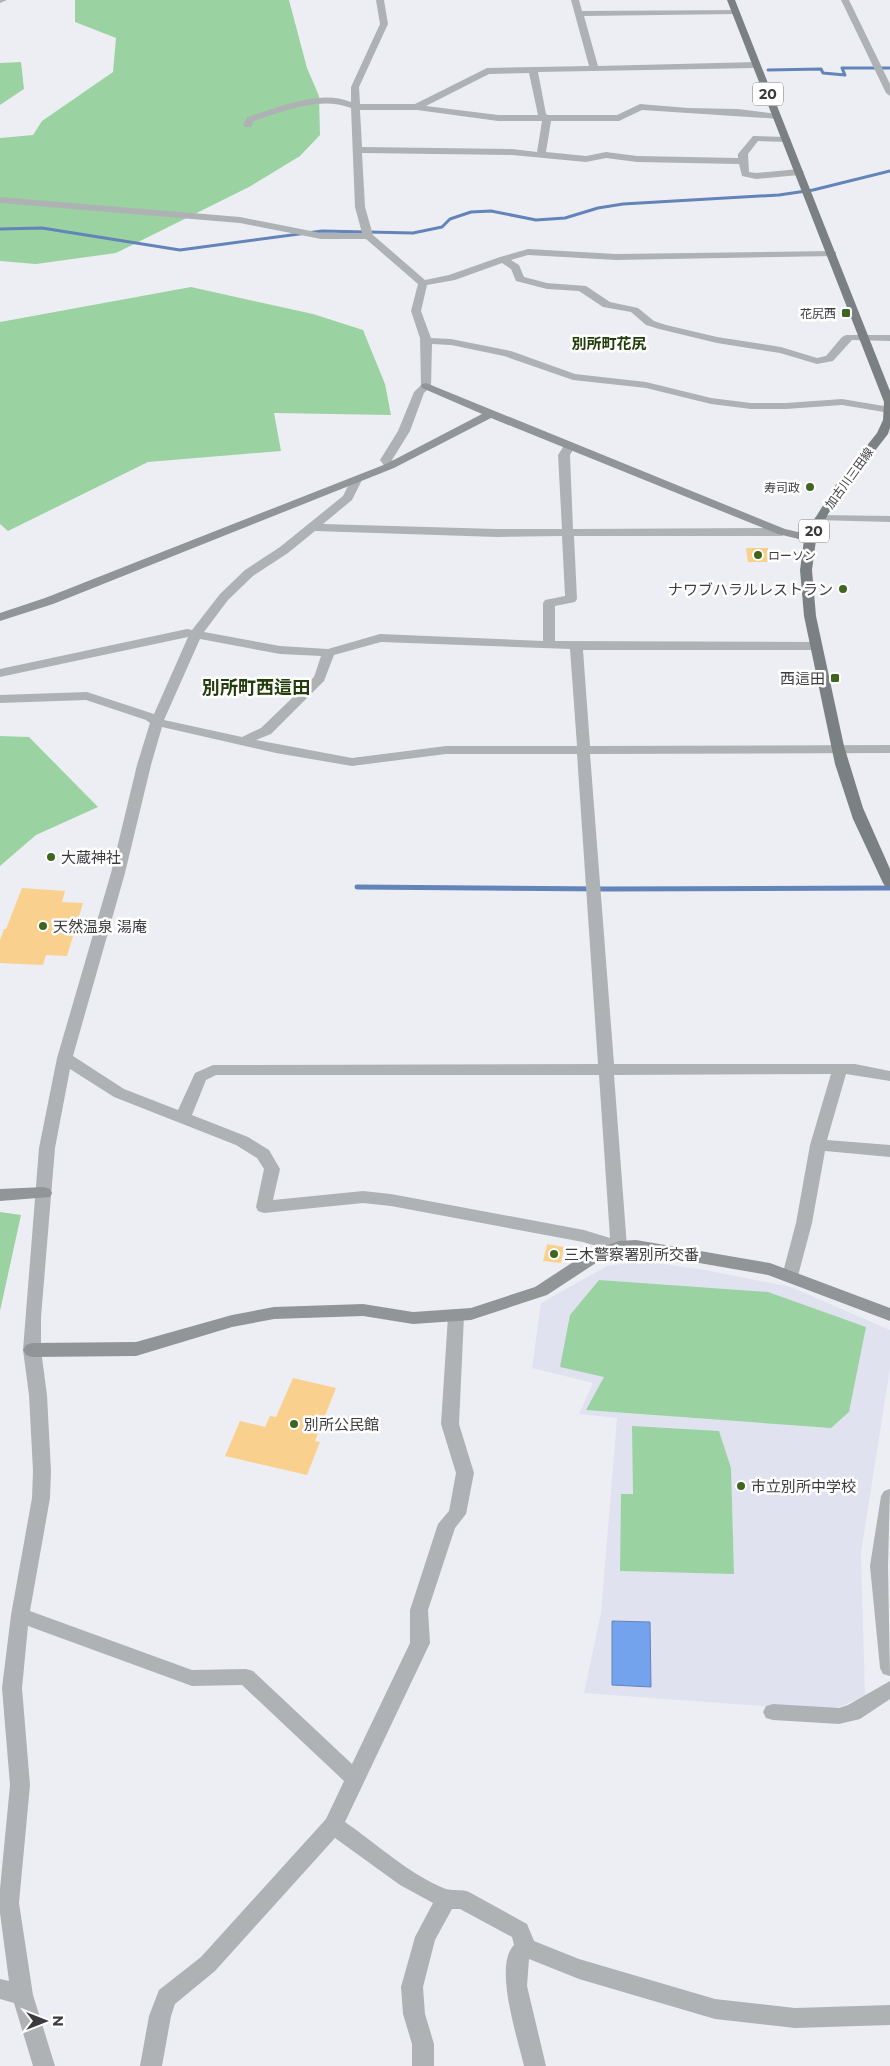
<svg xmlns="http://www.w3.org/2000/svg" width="890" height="2066" viewBox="0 0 890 2066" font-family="Montserrat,'Noto Sans JP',sans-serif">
<rect width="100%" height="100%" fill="#edeef4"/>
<path fill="#e0e2f0" d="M644,1261L705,1270L791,1287L890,1330V1368L861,1553L865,1696L830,1711L584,1693L601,1613L617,1418L579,1414L593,1383L532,1368L541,1303L607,1266Z"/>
<path fill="#9ad3a1" d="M75,0H289L307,68L319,96L320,135L300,156L249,187L116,253L36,264L0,261V138L33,135L42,121L113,72L116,38L75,22Z
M21,62L24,89L0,105V63Z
M191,287L313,314L363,330L385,384L391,415L274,413L281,451L148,462L8,531L0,524V322Z
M0,736L29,737L98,807L36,835L0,866Z
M0,1212L21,1215L0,1311Z
M599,1280L768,1292L866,1327L849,1412L831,1428L586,1410L604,1377L560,1367L570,1315Z
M632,1426L719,1431L731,1468L734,1574L620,1571L621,1494H633Z"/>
<path fill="#73a3ec" stroke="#6284b8" d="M612,1621L650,1622L651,1687L612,1685Z"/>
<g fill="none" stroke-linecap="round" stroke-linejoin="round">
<path stroke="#6284b8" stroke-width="3" d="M768,70L821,69L823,73L845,75L842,68H890
M0,229L42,228L180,250L322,231L413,233L442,227L450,219L471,212L491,211L536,220L565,218L598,208L623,204L779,195L813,190L890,171"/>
<path stroke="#6284b8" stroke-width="5" d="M357,887L607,889L890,888"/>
</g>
<path fill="#fad08e" d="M746,548H768L770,562H748Z
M22,888L65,891L62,902L83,903L67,956L46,955L43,965L0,963V940L4,929H6Z
M547,1244L564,1247L561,1263L543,1261Z
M293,1378L336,1388L315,1441L320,1442L307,1475L225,1456L240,1421L265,1427L270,1416L276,1417Z"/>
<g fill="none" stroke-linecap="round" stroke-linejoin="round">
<path fill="#afb2b4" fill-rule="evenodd" d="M0,0H7L0,3Z
M376,0H384L388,24L359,87L360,104H415L487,68L589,66L571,0H579L582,11L739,10V14H736L584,16L598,66L756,62L760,65L756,68L538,72L546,114L548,115H617L640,104L688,108L738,109L777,114L780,115V119L642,110L619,121H551L546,152L586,156L606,152L637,156L738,158V154L753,136L786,137L791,140L789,142L758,141L748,154L749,172L756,173L799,169L804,172L799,175L756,179L742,176L739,164L637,162L606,158L586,162L512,155L362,153L365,207L373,235L425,280L449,275L500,257L528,249L616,254L833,251L836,252V256L616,260L528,255L511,260L519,265L524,277L547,283L586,286L610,302L638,308L654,321L666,325L717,337L781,347L817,358L826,356L842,337L846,335H890V341L852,340L833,361L817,364L780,353L717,343L659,329L646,325L631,312L603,307L579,291L547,289L516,281L511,269L502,263L455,280L427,285L421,311L431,338L451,339L511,351L575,374L646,382L711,398L751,403H786L842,399L890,407V413L842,405L786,409H751L711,404L646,388L573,380L504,356L451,345L432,344L431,386L424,393L410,431L392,460L396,466L390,469L386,468L380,460L398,431L414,392L421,385L420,338L411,311L418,284L366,239H321L240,223L0,203V197L240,217L321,233H362L355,207L351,108C319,96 285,111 254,121L251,127H245L243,125L247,117C279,108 318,89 351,102V87L380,24ZM529,73L538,115H498L426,106L489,74ZM360,110H417L498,121H542L537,152L512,149L362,147Z
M841,0H849L890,84V96L886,93Z
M569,443L575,446L570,455L573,529L782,528L788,532L782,536H574L577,599L575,602L555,606V641L816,642L822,646L816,650H583L590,746L890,745V753L590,754L614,1064H855L890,1071V1081L846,1074L827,1140L890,1145V1157L825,1151L812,1223L798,1276L796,1280L790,1282L784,1280L782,1276L796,1223L810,1145L831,1074L614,1075L627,1247L625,1251L619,1253L583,1242L391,1206L363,1203L264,1213L258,1211L256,1207L264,1169L257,1158L236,1145L114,1097L70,1069L55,1148L41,1317V1350L47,1395L51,1471L50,1498L30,1611L192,1670L246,1669L253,1671L352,1764L410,1643V1610L438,1524L449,1511L456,1473L441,1424L448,1316L450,1312L456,1310L462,1312L464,1316L459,1424L474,1473L466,1514L455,1528L428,1610L430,1643L345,1822C377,1844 410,1875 446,1889C454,1891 462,1889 469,1892L527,1924L534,1941L579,1959L715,1999L795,2008L890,2005V2025L795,2028L715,2019L579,1979L529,1959L527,1986L546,2066H524C518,2039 493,1966 514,1945L512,1937L460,1909H452L435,1940L423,1987L425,2014L434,2044V2066H412V2044L403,2014L401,1987L415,1937L433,1903L400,1885L335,1838L215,1971L175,2004L171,2016L162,2066H140L149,2016L159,1990L201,1957L326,1819L344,1781L242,1685L192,1686L28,1626L22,1688L30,1785L19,1903L33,1995L55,2066H33L14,2003L0,1999V1979L9,1981L0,1913V1889L10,1785L2,1688L11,1615L32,1498L33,1471L29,1395L23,1350L39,1148L57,1058L111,873L137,765L150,723L146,720L86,700L0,703V695L87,692L154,714L188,637L0,677V669L187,629L192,630L220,594L245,570L280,547L343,496L352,478H360L362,480L352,500L323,524L497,529H562L558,455L565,444ZM315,531L497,537L562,536L565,596L545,600L543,603V641L380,634L328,649L280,646L204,632L228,600L253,576L288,553ZM200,639L280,654L321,656L314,677L261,728L242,737L164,720ZM381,642L570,649L577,746H446L352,758L256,740L271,734L324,681L334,655ZM162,727L276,753L352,766L446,754H577L598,1064L213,1065L195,1073L178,1110L124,1089L73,1056L125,873L151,765ZM216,1075H599L610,1238L584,1230L391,1194L363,1191L273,1200L280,1169L269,1150L248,1137L192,1115L206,1080Z
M820,515L890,516V522L816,520L814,518Z
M890,1489L888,1566L890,1676L883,1674L880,1668L870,1566L881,1496L884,1491Z
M890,1681V1699L860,1719L839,1724L773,1720L766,1718L763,1712L766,1706L773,1704L839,1708L848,1705Z"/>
<path fill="#919597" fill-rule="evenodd" d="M426,383L785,529L815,536L817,538L811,542L778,534L491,418L394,468L53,604L0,621V613L45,598L386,464L482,414L422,388L421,386L422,384Z
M44,1187L50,1189L52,1193L50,1197L0,1201V1189Z
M636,1240L770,1263L890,1308V1321L768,1275L636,1252L620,1253L602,1259L547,1295L471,1320L413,1324L363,1316L274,1319L232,1327L136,1356L32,1357L26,1355L23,1350L26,1345L32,1343L136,1342L232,1315L274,1307L363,1304L413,1312L471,1308L535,1287L590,1251L619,1241Z"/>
<path fill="#7b8082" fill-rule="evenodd" d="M727,0H735L890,391V428L888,434L846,488L828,514L816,540L812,570L816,616L844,746L863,808L890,869V887L885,886L883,883L853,819L835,764L804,616L800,570L804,540L809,528L837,483L877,433L883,420L884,402Z"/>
</g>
<g fill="#3f651e" stroke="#fff" stroke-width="2">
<rect x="841" y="308" width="10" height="10" rx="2.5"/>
<circle cx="810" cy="487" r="5"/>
<circle cx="758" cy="555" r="5"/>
<circle cx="843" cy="589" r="5"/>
<rect x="830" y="673" width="10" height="10" rx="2.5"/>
<circle cx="51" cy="857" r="5"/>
<circle cx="43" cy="926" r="5"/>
<circle cx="554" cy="1254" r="5"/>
<circle cx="294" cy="1424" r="5"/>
<circle cx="741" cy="1486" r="5"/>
</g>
<g text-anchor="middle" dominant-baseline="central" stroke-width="5" stroke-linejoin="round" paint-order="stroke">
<g font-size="12" fill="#3c3c3f" stroke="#fff" text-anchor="end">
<text x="836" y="313">花尻西</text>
<text x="800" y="487">寿司政</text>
<text x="768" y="555" text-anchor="start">ローソン</text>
</g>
<g font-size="12" fill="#3c3c3f" stroke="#fff">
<text transform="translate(849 478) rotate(-54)">加古川三田線</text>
</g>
<g fill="#fff" stroke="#767679" stroke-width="1">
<rect x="753" y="82.5" width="30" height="23" rx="4"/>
<rect x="799" y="519.5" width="30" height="23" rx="4"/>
</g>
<g font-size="14" font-weight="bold" fill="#3c3c3f">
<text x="768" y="94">20</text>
<text x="814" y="531">20</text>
</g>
<g font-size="15" font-weight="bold" fill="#223c0a" stroke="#fff">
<text x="609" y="343">別所町花尻</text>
</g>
<g font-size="15" fill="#3c3c3f" stroke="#fff" text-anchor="start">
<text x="833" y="589" text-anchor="end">ナワブハラルレストラン</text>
<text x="825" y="678" text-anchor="end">西這田</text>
<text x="61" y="857">大蔵神社</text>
<text x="53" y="926">天然温泉 湯庵</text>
<text x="564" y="1254">三木警察署別所交番</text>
<text x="304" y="1424">別所公民館</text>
<text x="751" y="1486">市立別所中学校</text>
</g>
<g font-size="18" font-weight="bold" fill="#223c0a" stroke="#fff">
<text x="256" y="688">別所町西這田</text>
</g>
</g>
<g transform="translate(45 2021) rotate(90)" stroke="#ffffff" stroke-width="4" paint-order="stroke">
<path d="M0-4L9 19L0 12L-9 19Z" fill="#3c3c3f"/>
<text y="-8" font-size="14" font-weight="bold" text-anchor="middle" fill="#3c3c3f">N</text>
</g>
</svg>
